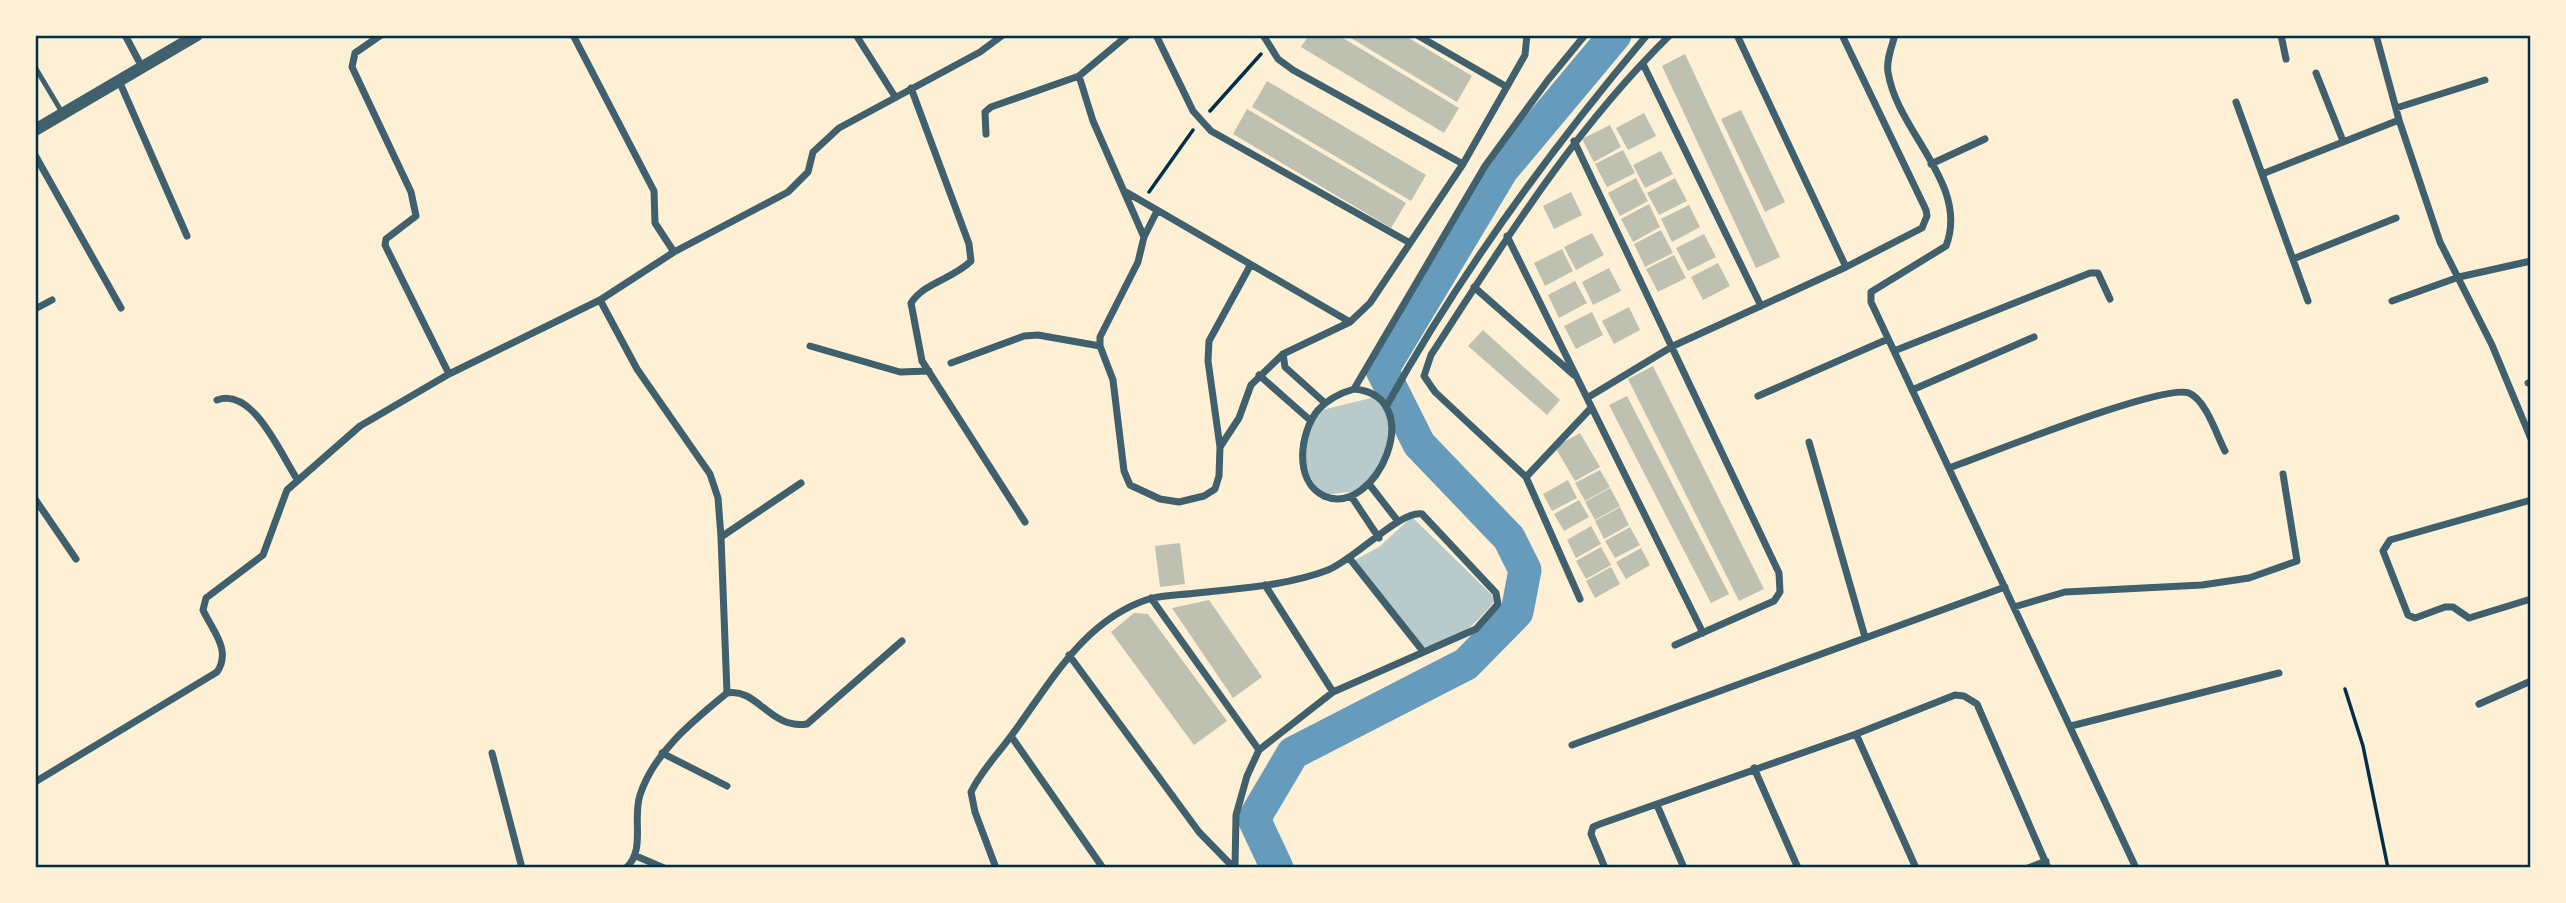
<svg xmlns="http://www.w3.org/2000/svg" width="2566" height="903" viewBox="0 0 2566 903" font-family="'Fira Sans',sans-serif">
<rect width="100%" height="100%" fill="#fdf0d5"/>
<path fill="#b9caca" d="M1379,396L1392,423L1386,456L1369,484L1358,491L1323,495C1294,457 1302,454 1318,411Z
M1412,517L1496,599C1474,627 1459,640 1423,647L1355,560L1379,547Z"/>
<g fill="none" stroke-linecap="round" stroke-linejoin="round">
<path stroke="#669bbc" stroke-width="33" d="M1277,868L1254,819L1293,753L1466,664L1517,612L1525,570L1509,538L1419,444L1382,370L1502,170L1615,35"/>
</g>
<path fill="#bec0b2" d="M1309,35H1338L1459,108L1444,133L1301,47Z
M1346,35H1404L1472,76L1457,102Z
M1685,54L1780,257L1756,268L1662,66Z
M1267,81L1426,175L1411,201L1252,107Z
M1247,109L1406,203L1391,228L1233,134Z
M1741,110L1785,202L1765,212L1721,119Z
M1644,113L1656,136L1628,150L1616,128Z
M1610,125L1621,147L1594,162L1582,139Z
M1623,150L1635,173L1607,187L1595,164Z
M1661,151L1673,174L1645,188L1633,165Z
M1636,178L1648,201L1620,216L1608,193Z
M1675,178L1687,201L1659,215L1647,193Z
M1571,192L1582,215L1554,229L1543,206Z
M1649,204L1660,227L1633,242L1621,219Z
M1689,205L1700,227L1672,242L1661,219Z
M1661,230L1673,253L1645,267L1634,244Z
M1592,233L1604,255L1576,270L1564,247Z
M1704,234L1716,257L1688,271L1676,248Z
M1562,249L1573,271L1545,286L1534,263Z
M1674,255L1686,278L1658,292L1646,269Z
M1718,263L1730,286L1703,300L1691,277Z
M1609,268L1621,291L1593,305L1582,282Z
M1575,281L1587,303L1559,318L1548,295Z
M1629,307L1640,330L1614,344L1602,321Z
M1592,312L1603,335L1576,349L1564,326Z
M1483,330L1560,400L1547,415L1468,346Z
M1653,366L1764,589L1739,601L1628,379Z
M1627,396L1729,594L1711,603L1609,405Z
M1580,433L1600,467L1575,481L1555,447Z
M1600,470L1610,487L1585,501L1575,483Z
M1568,480L1577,498L1552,511L1543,494Z
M1610,488L1620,506L1595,520L1585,502Z
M1579,500L1589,517L1564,531L1554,514Z
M1620,507L1629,525L1604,539L1595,521Z
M1591,526L1601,544L1576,558L1567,540Z
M1630,527L1640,545L1615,558L1605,541Z
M1180,543L1185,584L1160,587L1155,546Z
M1601,547L1611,565L1586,579L1576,561Z
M1641,548L1650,565L1626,579L1616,562Z
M1611,567L1620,584L1595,598L1586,581Z
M1209,600L1262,677L1233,698L1172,608Z
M1134,613L1148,614L1227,721L1194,745L1111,632Z"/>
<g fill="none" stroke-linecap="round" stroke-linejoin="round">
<path stroke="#003049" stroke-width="3.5" d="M1210,111L1261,54
M1149,192L1193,130
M2345,689L2363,746L2388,868"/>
<path stroke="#3f606c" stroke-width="5" d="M35,67L63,114"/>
<path stroke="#3f606c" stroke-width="7" d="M125,35L143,69
M381,35L355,53L352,67L411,192L416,216L386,239L385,245L449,374
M573,35L654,191L655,223L674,252
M856,35L894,95
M1128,35L1079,76L1093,121L1144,237L1138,262L1100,337V346L1113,380L1124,471L1130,485L1160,499L1179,502L1204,496L1215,489L1219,476L1220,447L1239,418L1251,385L1283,354L1350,322L1370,303L1463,164L1525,55L1527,35
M1156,35L1193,111L1211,131L1410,243
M1263,35L1278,59L1293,70L1463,164
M1417,35L1507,87
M1737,35L1846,267
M1895,35C1892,46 1886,60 1888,72C1897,132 1970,184 1946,246L1871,292V302L2136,868
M2281,35L2286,59
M2376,35L2399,120L2440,242L2492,345L2531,439
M1643,64L1761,306
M2316,73L2343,141
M120,83L187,236
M911,88L969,244L971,261C953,279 925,282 911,303L922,361L1025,522
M2236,102L2308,301
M2396,108L2485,80
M986,134L985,112L991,107L1079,76
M1574,141L1779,573L1780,592L1774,601L1675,645
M35,155L121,308
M1931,164L1985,139
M2262,174L2399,120
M1126,192L1350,322
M1507,236L1703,633
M1144,237L1157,211
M2293,259L2396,218
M1474,287L1574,375
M600,300L637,369L710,474L718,498L721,537L727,693
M2392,301L2459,277L2531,261
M35,309L52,300
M810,346L900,372L929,371
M1894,351L2090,273H2098L2110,299
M1283,354L1285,367L1325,403
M951,363L1024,336L1038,335L1100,346
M1259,375L1311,421
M2528,383L2531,382
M1354,389L1485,166L1548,80L1585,35
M1354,389C1430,396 1376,519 1324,496C1293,481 1300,432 1318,410C1328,399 1340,393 1354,389Z
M1912,390L2034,337
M1758,396L1888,339
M1587,398L1673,346L1846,267L1922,228L1927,216L1926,210L1842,35
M217,400C253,387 280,453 297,479
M1387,405C1461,272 1549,151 1647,35
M1809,442L1865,637
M1220,447L1208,361L1209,341L1250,266
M1949,468C1986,455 2163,383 2189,393C2206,400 2217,436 2225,451
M1526,477L1591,408
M1369,484L1397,520
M1351,496L1379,538
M35,499L76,559
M2531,500L2390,540L2383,551L2408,615L2415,618L2445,607H2453L2469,618L2531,599
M721,537L801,483
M1350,559L1422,650
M1265,585L1333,692
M1151,598L1259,750
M1580,599L1526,477L1435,392L1424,376L1431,355C1504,242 1574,129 1670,35
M2014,607L2065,592L2202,585L2249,578L2297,561L2283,474
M1069,655L1199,832L1234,868
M2479,704L2531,681
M2071,726L2279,673
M1856,734L1916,868
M1011,736L1103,868
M1572,745L2005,587
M492,753L522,868
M662,753L727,786
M1754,768L1798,868
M35,782L217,672C232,650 212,630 203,610L206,598L263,555L287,490L360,426L449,374L600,300L674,252L788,192L808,172L813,152L839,128L980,52L1003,35
M1657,805L1684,868
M636,856L664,868
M626,868C646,850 632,819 640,795C654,752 693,721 727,693C757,687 770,730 807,724L902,641
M996,868L975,812L971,792C981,771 998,754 1011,736C1050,684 1083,620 1149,599C1163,595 1181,595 1197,593C1240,588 1286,586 1328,570C1354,560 1400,510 1422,514L1496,593L1498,604L1476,629L1333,692L1259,750L1247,776L1236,815L1235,868
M1605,868L1591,834L1593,827L1600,824L1856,734L1955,695L1964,696L1977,704L2048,868
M2028,868L2046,861"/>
<path stroke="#3f606c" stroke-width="12" d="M35,130L197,35"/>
</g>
<rect width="2566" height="903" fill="none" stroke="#fdf0d5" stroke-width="74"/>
<rect x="37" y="37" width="2492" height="829" fill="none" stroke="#003049" stroke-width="2.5"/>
</svg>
